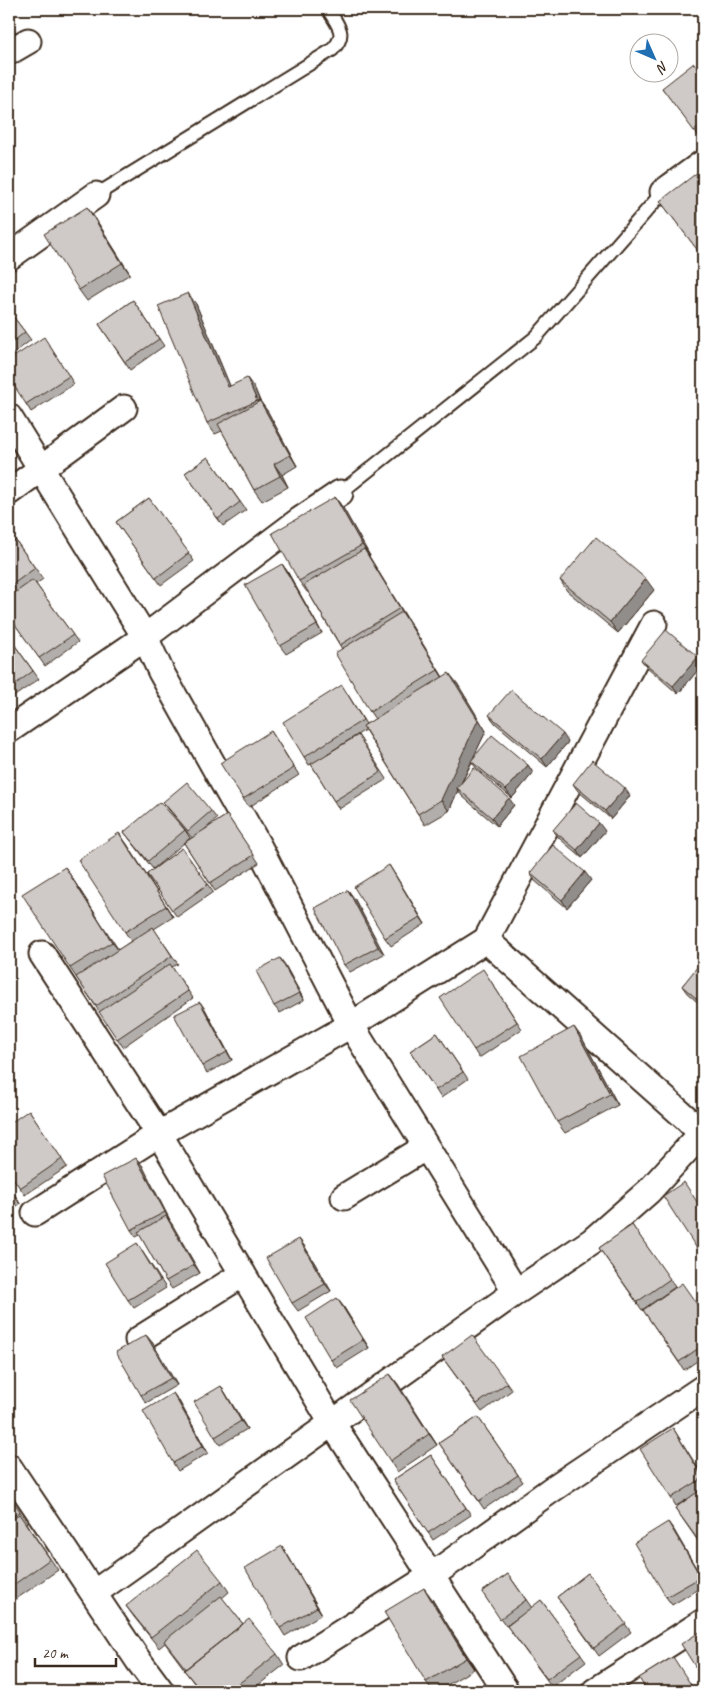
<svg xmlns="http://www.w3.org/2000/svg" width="712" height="1700" viewBox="0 0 712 1700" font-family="Caveat,sans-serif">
<rect width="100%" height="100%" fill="#fff"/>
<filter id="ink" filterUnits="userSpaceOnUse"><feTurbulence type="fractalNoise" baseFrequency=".02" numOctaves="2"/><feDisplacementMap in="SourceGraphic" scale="10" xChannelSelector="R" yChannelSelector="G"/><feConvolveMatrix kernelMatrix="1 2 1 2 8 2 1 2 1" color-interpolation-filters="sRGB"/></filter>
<g filter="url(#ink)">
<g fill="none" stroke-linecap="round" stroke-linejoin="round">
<defs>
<path id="lane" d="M96,195L332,50C348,34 338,26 328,9
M340,493L536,337L663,192"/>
<path id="street" d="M9,52L28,41
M663,192L703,163
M9,257L96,195
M9,417L145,637L161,672L258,845L351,1025L159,1134L332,1423L506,1691
M9,492L124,408
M9,730L145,637L300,520L340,493
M486,940L654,624
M344,1197L426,1147
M35,1213L159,1134L42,954
M516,1292L592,1241L649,1191L703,1132
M138,1340L243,1274
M9,1467L138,1660L161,1691
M94,1593L516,1292L351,1025L486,940L686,1118L703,1135
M301,1658L431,1576L551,1490L703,1388
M595,1691L703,1622"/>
</defs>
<use href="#lane" stroke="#3b2a1e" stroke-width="16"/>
<use href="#street" stroke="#3b2a1e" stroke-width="29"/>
<use href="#lane" stroke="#fff" stroke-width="12"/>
<use href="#street" stroke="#fff" stroke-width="25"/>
</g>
<path fill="#b2aeab" stroke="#3b2a1e" d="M703,76V136L700,138L662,88Z
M703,179V257L660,201Z
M95,218L130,274L87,301L79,290Z
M133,300L164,346L130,370L99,324Z
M196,304L230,386L255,389L260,401L268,412L297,466L282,475L288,487L262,501L254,490L222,431L215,434L207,423Z
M9,311L31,340L9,357Z
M49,345L74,384L31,412L26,404Z
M208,457L246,510L223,526L185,473Z
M335,497L343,508L370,556H369L443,677L457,683L486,731L473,758L528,765L533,773L512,798L476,768L472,762L462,782L514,805L497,826L462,796L458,790L449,811L425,825L418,814L365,730L327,754L358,735L387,779L339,809L311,764L309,765L304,757L347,693L366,724L375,719L370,712L342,649L308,592H307L299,581Z
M149,498L194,561L161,585L116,522Z
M9,531L43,579L36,584L78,642L45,666L9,616Z
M282,564L287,571L322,633L286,654L280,646Z
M560,580L654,590L618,633L567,591Z
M9,637L39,679L9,700Z
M641,660L703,664L678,694L647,667Z
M489,715L568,742L547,767L495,723Z
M271,731L299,775L249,807L243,799Z
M573,784L630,796L611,819L578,791Z
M163,802L211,811L217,819L203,831L227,815L259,863L215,891L184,843L192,838L169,810Z
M185,830L190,838L153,869L124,832Z
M553,830L605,831L582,858L559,838Z
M119,833L173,917L154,929L178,964L172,967L193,998L123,1047L70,968L65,867L118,950L131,941L125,932Z
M182,848L213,892L177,917L147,874Z
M394,873L425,924L391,946L385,938Z
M530,873L591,880L567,908L535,881Z
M354,898L384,954L350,972L344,965Z
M280,958L285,965L304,1000L280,1013L274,1006Z
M703,961V1007L687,993L682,986Z
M488,977L522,1029L479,1058L474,1050Z
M205,1009L232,1060L207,1073L202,1066Z
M437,1033L468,1079L441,1098L410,1051Z
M582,1038L618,1105L565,1133L557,1122Z
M29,1110L67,1167L25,1195L9,1172Z
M142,1165L169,1220L200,1273L172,1289L166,1281L140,1235L136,1237L131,1230Z
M9,1184L20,1204L9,1211Z
M632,1225L675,1287L642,1310L599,1248Z
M299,1239L305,1247L331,1291L298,1311L292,1303Z
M137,1243L166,1288L134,1308L128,1300Z
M343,1306L369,1348L337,1368L331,1360Z
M643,1310L703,1313V1357L684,1370Z
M152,1342L177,1385L146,1403L141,1395Z
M442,1357L507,1383L512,1390L482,1412Z
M390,1374L437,1445L397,1472L390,1461Z
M221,1386L226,1394L247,1429L220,1445L215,1437Z
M179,1401L208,1453L178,1471L173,1463Z
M478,1417L523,1482L484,1509L439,1443Z
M673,1428L703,1476V1548L675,1508L696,1494L676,1506L671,1498Z
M431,1455L471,1515L433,1540L393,1480Z
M9,1495L27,1522L26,1523L58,1570L9,1604Z
M668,1522L703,1579V1586L672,1605L666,1597Z
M287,1554L322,1614L285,1636L280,1628Z
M588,1573L631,1632L599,1656L557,1597Z
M508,1574L532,1608L541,1600L586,1661L552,1687L507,1626L522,1615L506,1626L482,1592Z
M222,1581L229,1592L222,1598L243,1624L277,1654L284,1665L252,1690L253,1691H200L184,1670H185L165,1643L159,1648L134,1617L126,1606Z
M424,1588L432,1599L474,1669L437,1691H433L426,1682Z"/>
<path fill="#918d8b" stroke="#3b2a1e" d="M87,207L95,218L130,274L122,263Z
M188,293L196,304L235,398L228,387Z
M247,378L255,389L264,412L257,401Z
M260,401L268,412L297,466L290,455Z
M274,464L282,475L288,487L280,476Z
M335,497L343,508L370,556L362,545Z
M364,549L371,560L407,619L400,608Z
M282,564L287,571L322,633L317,625Z
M646,579L654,590L618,633L610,622Z
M402,612L410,623L445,681L438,670Z
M698,657L703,664L678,694L673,686Z
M449,673L457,683L486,731L458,790L457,788L458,790L449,811L441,800Z
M563,734L568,742L547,767L542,759Z
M528,765L533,773L512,798L506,790Z
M625,788L630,796L611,819L605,811Z
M509,798L514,805L497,826L492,818Z
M599,823L605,831L582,858L577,850Z
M119,833L127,844L173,917L166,906Z
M389,865L394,873L425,924L420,917Z
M65,867L72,878L120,952L112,942Z
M585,872L591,880L567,908L562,900Z
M348,890L354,898L384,954L378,947Z
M280,958L285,965L304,1000L299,993Z
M200,1002L205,1009L232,1060L227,1052Z
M574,1027L582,1038L618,1105L610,1094Z
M136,1158L142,1165L170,1220L165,1212Z
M9,1184L20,1204L9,1186Z
M166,1216L172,1224L200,1273L194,1265Z
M299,1239L305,1247L331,1291L325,1284Z
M337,1298L343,1306L369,1348L363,1340Z
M146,1335L152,1342L177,1385L171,1378Z
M390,1374L398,1384L437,1445L429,1434Z
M221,1386L226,1394L247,1429L241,1421Z
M173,1393L179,1401L208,1453L203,1446Z
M668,1522L674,1530L703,1580L701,1577Z
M282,1546L287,1554L322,1614L317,1607Z
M424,1588L432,1599L474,1669L466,1658Z"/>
<path fill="#cfcac7" stroke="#3b2a1e" d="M694,63L703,76V124L694,131L662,88Z
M698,172L703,179V249L699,252L660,201Z
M87,207L122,263L79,290L44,234Z
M188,293L228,387L247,378L257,401L207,423L158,306Z
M133,300L159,339L125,362L99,324Z
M9,311L25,332L9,345Z
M44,337L69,376L26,404L9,378V360Z
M260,401L290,455L274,464L280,476L254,490L218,424Z
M208,457L240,502L218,519L185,473Z
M335,497L362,545L299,581L272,533Z
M149,498L189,553L156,578L116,522Z
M9,531L35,568L9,587Z
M596,537L646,579L610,622L560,580Z
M364,549L400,608L340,645L304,585Z
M282,564L317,625L280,646L245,585Z
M33,580L73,635L39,658L9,616V597Z
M402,612L438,670L370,712L335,653Z
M666,630L698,657L673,686L641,660Z
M9,637L33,671L9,689Z
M449,673L478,720L441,800L418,814L363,726Z
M342,685L363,720L304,757L283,722Z
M511,690L563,734L542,759L489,715Z
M271,731L294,768L243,799L220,763Z
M358,735L381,772L334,801L311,764Z
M492,735L528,765L506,790L471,761Z
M592,760L625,788L605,811L573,784Z
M474,768L509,798L492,818L457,788Z
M187,782L211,811L188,831L163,802Z
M160,802L185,830L148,861L124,832Z
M576,803L599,823L577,850L553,830Z
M227,815L254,855L210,883L184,843Z
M119,833L166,906L125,932L78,860Z
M553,845L585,872L562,900L530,873Z
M182,848L208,884L172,910L147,874Z
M389,865L420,917L385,938L354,887Z
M65,867L112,942L70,968L22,894Z
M348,890L378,947L344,965L315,908Z
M153,927L172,956L96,1006L76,977Z
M280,958L299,993L274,1006L256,971Z
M702,961H703V1004L682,986Z
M170,964L188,991L117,1039L99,1012Z
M483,969L517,1022L474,1050L440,998Z
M200,1002L227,1052L202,1066L174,1015Z
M574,1027L610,1094L557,1122L521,1056Z
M437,1033L463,1072L436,1090L410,1051Z
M29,1110L62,1159L20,1188L9,1172V1124Z
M136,1158L165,1212L131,1230L102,1176Z
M684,1182L703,1211V1258L663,1196Z
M9,1186L15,1196L9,1200Z
M166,1216L194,1265L166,1281L138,1232Z
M632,1225L670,1279L637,1302L599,1248Z
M299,1239L325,1284L292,1303L266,1258Z
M137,1243L160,1281L128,1300L105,1263Z
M682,1283L703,1313V1345L679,1362L643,1310Z
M337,1298L363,1340L331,1360L306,1318Z
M146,1335L171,1378L141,1395L116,1352Z
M472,1335L507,1383L477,1404L442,1357Z
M390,1374L429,1434L390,1461L350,1400Z
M221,1386L241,1421L215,1437L194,1402Z
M173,1393L203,1446L173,1463L143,1411Z
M478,1417L518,1475L479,1501L439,1443Z
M673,1428L703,1478L671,1498L640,1449Z
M431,1455L466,1508L428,1533L393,1480Z
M703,1488V1542L701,1544L675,1508Z
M9,1495L20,1511L9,1519Z
M19,1514L50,1559L9,1588V1522Z
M668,1522L701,1577L666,1597L634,1543Z
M282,1546L317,1607L280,1628L245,1568Z
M197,1550L222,1581L151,1637L126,1606Z
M588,1573L626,1624L594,1648L557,1597Z
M508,1574L526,1600L500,1619L482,1592Z
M424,1588L466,1658L426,1682L384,1612Z
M221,1596L243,1624L186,1669L164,1641Z
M541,1600L581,1654L547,1679L507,1626Z
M249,1619L277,1654L229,1691H201L184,1670Z
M703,1630V1679L681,1644Z
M673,1657L695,1691H647L639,1678Z
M416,1688L419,1691H413Z"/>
</g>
<rect width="712" height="1700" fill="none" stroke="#fff" stroke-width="30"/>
<rect x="15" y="15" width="682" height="1670" fill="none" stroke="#3b2a1e" stroke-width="2" filter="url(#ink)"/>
<g transform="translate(654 58) rotate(135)"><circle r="24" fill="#ffffff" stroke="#b1aaa5"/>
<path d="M0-4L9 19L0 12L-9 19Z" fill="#1f6fb2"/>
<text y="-8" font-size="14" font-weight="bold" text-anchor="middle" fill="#3b2a1e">N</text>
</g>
<path d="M35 1658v8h81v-8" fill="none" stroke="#3b2a1e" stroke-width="2.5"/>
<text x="42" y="1658" font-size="15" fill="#3b2a1e" stroke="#ffffff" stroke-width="4" paint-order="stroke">20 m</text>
</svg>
